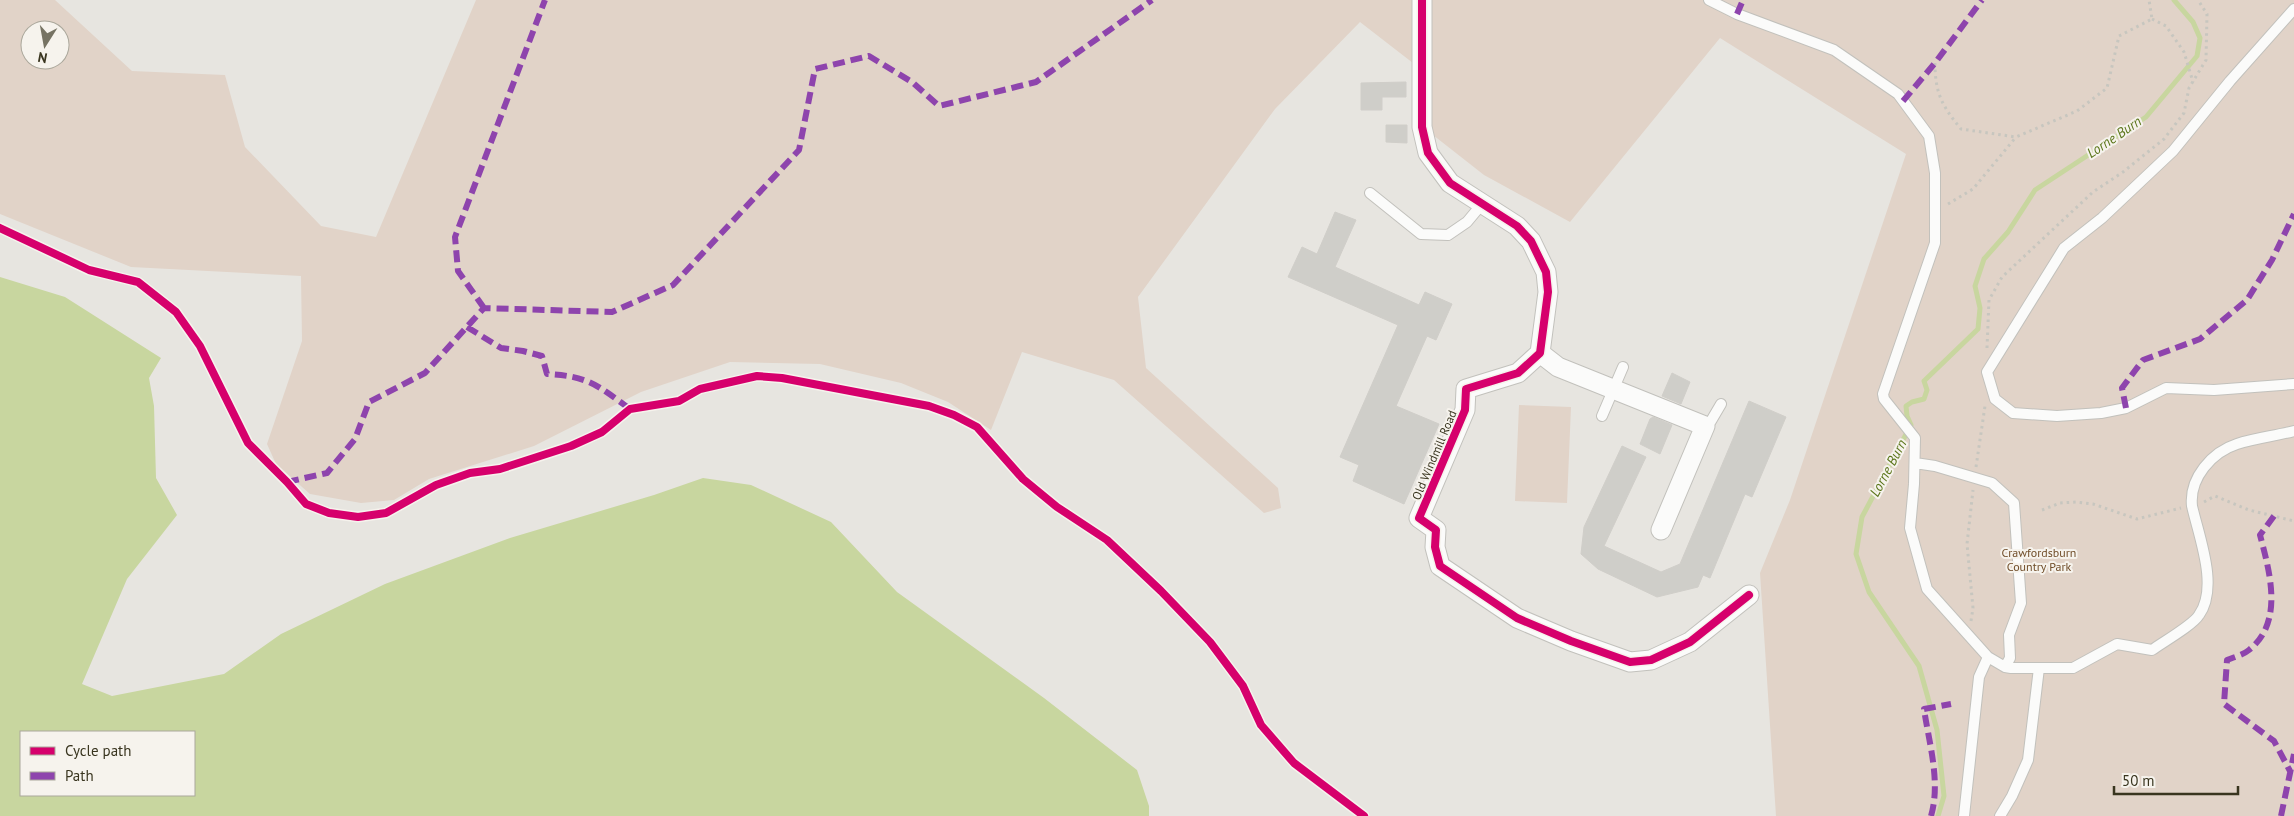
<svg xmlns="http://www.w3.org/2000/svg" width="2294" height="816" viewBox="0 0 2294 816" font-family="'PT Sans',sans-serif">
<rect width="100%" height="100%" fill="#e7e5e0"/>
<path fill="#e1d3c8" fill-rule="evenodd" d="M0,0H55L132,71L225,75L245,147L321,226L376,237L476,0H2294V816H1776L1760,573L1790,500L1906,154L1720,38L1570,222L1484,175L1433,135L1422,70L1360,22L1275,109L1138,297L1146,368L1278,488L1281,508L1264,513L1114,380L1022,352L991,430L948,402L901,383L820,364L730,362L641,392L534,446L429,479L394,500L361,503L310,494L276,464L267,444L302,341L301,276L131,267L0,214ZM30,30H60V60H30Z
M1519,405L1571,407L1567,503L1515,501Z"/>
<path fill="#c8d69f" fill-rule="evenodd" d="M0,277L65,297L161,358L149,378L154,406L156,478L177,515L127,579L82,684L112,696L224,674L281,634L385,584L510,538L654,495L703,478L751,485L831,522L897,592L1044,698L1137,770L1149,806V816H0ZM21,732H194V795H21Z"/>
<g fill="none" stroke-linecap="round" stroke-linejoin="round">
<path stroke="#c8d69f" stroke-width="5" d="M1938,816L1944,796L1937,730L1919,666L1869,592L1856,554L1862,517L1911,425L1907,416L1906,406L1912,402L1924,399L1927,390L1924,381L1978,329L1980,308L1975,286L1984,259L2008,232L2035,190L2146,117L2197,56L2200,38L2193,22L2174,0"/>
</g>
<path fill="#cfcec9" stroke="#d0cec9" d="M1406,82V97H1382V110H1361V83Z
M1386,125H1407V143L1386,142Z
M1335,212L1356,220L1335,267L1419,305L1425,292L1452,304L1436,340L1427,336L1396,406L1439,424L1404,504L1353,481L1359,465L1340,457L1398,325L1288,277L1302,247L1317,254Z
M1672,373L1690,382L1681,404L1662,396Z
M1749,401L1786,417L1752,497L1745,494L1710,578L1703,575L1698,587L1657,597L1598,569L1581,554L1584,527L1622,446L1646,457L1604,546L1661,572L1680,564Z
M1653,417L1672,425L1660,454L1640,444L1650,419Z"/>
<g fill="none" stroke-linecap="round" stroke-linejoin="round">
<defs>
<path id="lane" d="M1709,0L1737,14L1834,50L1898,94L1929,136L1935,173V243L1883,394L1884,399L1915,438L1914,484L1910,528L1927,589L1988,657L2005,667L2011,668H2073L2117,644L2152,650C2163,642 2193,625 2199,615C2219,587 2199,537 2192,506C2189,478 2212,452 2237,444C2255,438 2275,436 2294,431
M2294,9L2230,81L2173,151L2102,218L2064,248L1987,372L1995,399L2013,413L2057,416L2101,413L2126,408L2166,388L2214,390L2294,384
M1370,193L1421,234L1448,235L1467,222L1482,204
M1602,416L1623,367
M1705,426L1711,421L1721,404
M1915,463L1935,466L1992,483L2014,503L2021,603L2009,635L2010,658L2005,667
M1964,816L1979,677L1988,657
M2000,816L2012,796L2028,760L2039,668"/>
<path id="street" d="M1422,0V127L1428,153L1450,183L1517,226L1531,241L1546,272L1548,292L1540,353L1518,373L1466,389L1465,410L1419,518L1436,530L1435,547L1440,566L1517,618L1571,641L1630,662L1651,660L1690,642L1749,595
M1540,353L1558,367L1705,426L1661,530"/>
</defs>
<use href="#lane" stroke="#c2c1bc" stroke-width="12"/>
<use href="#street" stroke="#c2c1bc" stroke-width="21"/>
<path stroke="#c7c6bf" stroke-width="3" stroke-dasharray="2.5 4" stroke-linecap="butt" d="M2152,19L2166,26L2184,52L2193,82
M1935,63C1935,93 1942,106 1961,129L2016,137L2077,111L2107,88L2119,36L2152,19L2149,0
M1948,204L1973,189L2016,137
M1987,348L1989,300L2002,277L2093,192L2123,172L2164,139L2184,113L2189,88L2206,60L2207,14L2198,0
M1976,467L1985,406
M2204,502L2215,496L2249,510L2294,521
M2042,510L2060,503L2076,502L2093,504L2137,519L2181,508
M1971,621L1973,608L1967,544L1973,490"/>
<use href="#lane" stroke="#fbfbfa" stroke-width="10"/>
<use href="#street" stroke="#fbfbfa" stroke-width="19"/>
<path stroke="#8e44ad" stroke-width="6" stroke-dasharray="12 6" stroke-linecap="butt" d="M1737,14L1743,0
M1903,101L1935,63L1982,0
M484,308L458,271L455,237L545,0
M467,327L501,348L523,351L542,356L547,374C589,376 598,386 630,409
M2126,408L2122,388L2143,360L2200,339L2247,300L2272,260L2294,214
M287,482L327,473L355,439L369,402L425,373L484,308L612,312L673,285L799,150L815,69L869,56L912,82L939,106L1036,82L1152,0
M2274,516L2260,535C2270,573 2284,622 2249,650C2243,655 2234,657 2227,660L2224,704L2274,741L2290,771
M1931,816C1941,782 1929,743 1924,709L1951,704
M2281,816L2294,754"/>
<defs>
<path id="cycleway" d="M1422,0V127L1428,153L1450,183L1517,226L1531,241L1546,272L1548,292L1540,353L1518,373L1466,389L1465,410L1419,518L1436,530L1435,547L1440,566L1517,618L1571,641L1630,662L1651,660L1690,642L1749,595
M0,228L89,270L138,282L176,312L200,346L248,443L287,482L306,504L329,513L358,517L386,513L436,485L470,473L500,469L571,446L602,432L630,409L679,401L700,389L757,376L782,378L929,406L954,415L977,427L1023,479L1057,507L1107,540L1161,591L1210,642L1243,686L1261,725L1294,763L1364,816"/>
</defs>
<use href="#cycleway" stroke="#f6f3ed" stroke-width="11"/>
<use href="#cycleway" stroke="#d6006c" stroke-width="8"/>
</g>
<g text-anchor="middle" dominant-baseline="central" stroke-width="4" stroke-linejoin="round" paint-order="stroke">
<g font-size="12" fill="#39351f" stroke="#f6f3ed">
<text transform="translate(1434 455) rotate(-67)">Old Windmill Road</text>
</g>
<g font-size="12" fill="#704d29" stroke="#f6f3ed">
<text x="2039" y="552">Crawfordsburn<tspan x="2039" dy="14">Country Park</tspan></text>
</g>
<g font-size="14" font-style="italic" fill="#5a7519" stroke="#f6f3ed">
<text transform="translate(2114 137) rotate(-34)">Lorne Burn</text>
<text transform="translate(1888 468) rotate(-62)">Lorne Burn</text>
</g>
</g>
<rect x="20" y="731" width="175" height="65" fill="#f6f3ed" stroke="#aaa79b"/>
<rect x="30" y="747" width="25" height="8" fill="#d6006c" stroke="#aaa79b"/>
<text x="65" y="756" font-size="15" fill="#39351f">Cycle path</text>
<rect x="30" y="772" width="25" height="8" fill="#8e44ad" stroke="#aaa79b"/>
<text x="65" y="781" font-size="15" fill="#39351f">Path</text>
<g transform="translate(45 45) rotate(191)"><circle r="24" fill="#f6f3ed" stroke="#aaa79b"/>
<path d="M0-4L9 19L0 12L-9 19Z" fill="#767363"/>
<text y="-8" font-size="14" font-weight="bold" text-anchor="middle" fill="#39351f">N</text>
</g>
<path d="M2114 786v8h124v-8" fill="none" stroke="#39351f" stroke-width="2.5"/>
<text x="2122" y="786" font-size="15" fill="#39351f" stroke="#f6f3ed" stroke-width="4" paint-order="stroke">50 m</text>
</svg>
